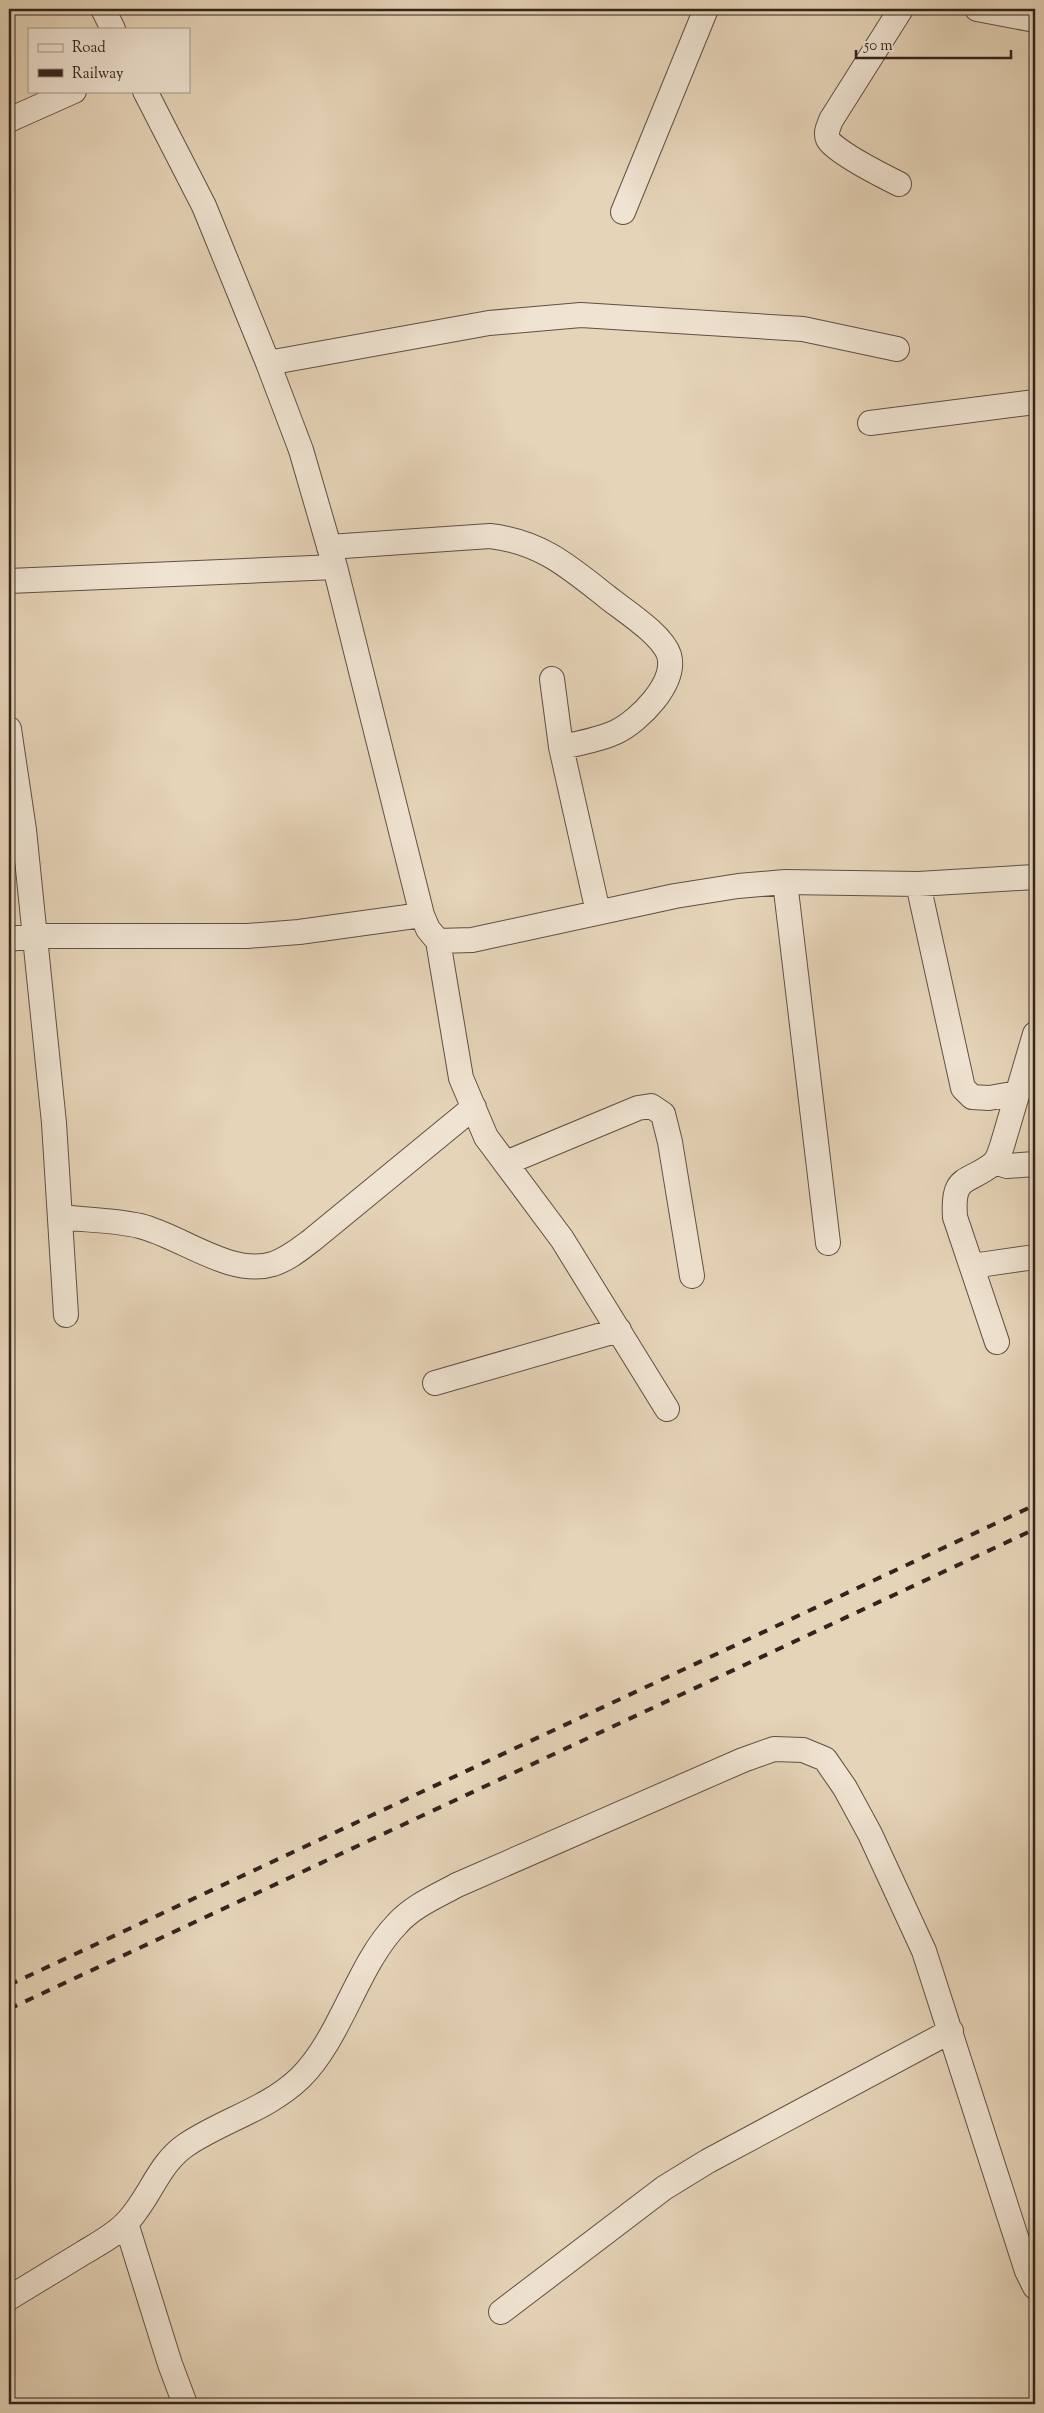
<svg xmlns="http://www.w3.org/2000/svg" width="1044" height="2413" viewBox="0 0 1044 2413" font-family="'Sorts Mill Goudy',serif">
<rect width="100%" height="100%" fill="#e6d4b8"/>
<filter id="stains"><feTurbulence type="fractalNoise" baseFrequency=".004" numOctaves="4"/><feColorMatrix values="0 0 0 0 .2 0 0 0 0 .09 0 0 0 0 .02 0 0 0 .5 -.17"/></filter>
<radialGradient id="worn" r=".72"><stop offset=".6" stop-color="#630" stop-opacity="0"/><stop offset="1" stop-color="#630" stop-opacity=".3"/></radialGradient>
<g fill="none" stroke-linecap="round" stroke-linejoin="round">
<defs>
<path id="minor" d="M103,9L113,29
M977,9L1035,20
M145,91L204,206L268,363L301,450L335,567L422,915L428,929L438,941L472,940L675,896L738,886L785,882L918,884L1035,877
M9,120L74,91
M899,184C885,177 833,151 828,139C825,132 829,126 831,120L901,9
M623,212L706,9
M268,363L489,323L581,315L803,329L897,349
M870,423L1035,402
M329,547L490,536C540,542 567,565 606,596C623,610 662,634 669,655C677,683 639,721 616,732C599,740 580,743 561,747
M9,581L335,567
M552,679L561,747L598,912
M9,729L24,830L54,1123L66,1315
M785,882L828,1243
M918,884L963,1088L972,1097L989,1098L1018,1093
M9,939L34,936H247L299,932L422,915
M438,941L461,1078L486,1137L562,1239L667,1409
M995,1162L1007,1166L1035,1164
M506,1163L638,1108L651,1106L663,1114L670,1142L692,1276
M60,1217C85,1220 115,1220 140,1226C181,1236 230,1277 273,1264C288,1259 300,1249 312,1240L474,1107
M972,1266L1035,1257
M997,1342L955,1217C952,1173 967,1185 994,1163C998,1159 1000,1151 1002,1146L1035,1034
M435,1383L619,1330
M126,2223L170,2364L185,2404
M9,2298C34,2283 58,2268 83,2253C98,2244 115,2235 127,2222C150,2198 158,2164 186,2145C223,2120 268,2109 300,2078C341,2038 357,1965 397,1924C413,1906 437,1896 457,1885L743,1760L774,1749L803,1750L825,1759L845,1788L870,1834L924,1951L1027,2271L1035,2287
M501,2312L664,2188L708,2161L951,2031"/>
</defs>
<use href="#minor" stroke="#5f5044" stroke-width="26"/>
<use href="#minor" stroke="#efe3d1" stroke-width="24"/>
<path stroke="#32241d" stroke-width="4" stroke-dasharray="9 9" stroke-linecap="butt" d="M9,1985L1035,1505
M9,2009L1035,1529"/>
</g>
<rect width="1044" height="2413" fill="none" stroke="#e6d4b8" stroke-width="30"/>
<rect x="10" y="10" width="1024" height="2393" fill="none" stroke="#32241d" stroke-width="2.5"/>
<rect x="15" y="15" width="1014" height="2383" fill="none" stroke="#32241d"/>
<rect x="28" y="28" width="162" height="65" fill="#efe3d1" stroke="#a39789"/>
<rect x="38" y="44" width="25" height="8" fill="#efe3d1" stroke="#a39789"/>
<text x="72" y="52" font-size="15" fill="#32241d">Road</text>
<rect x="38" y="69" width="25" height="8" fill="#32241d" stroke="#a39789"/>
<text x="72" y="78" font-size="15" fill="#32241d">Railway</text>
<path d="M856 50v8h155v-8" fill="none" stroke="#32241d" stroke-width="2.5"/>
<text x="864" y="50" font-size="15" fill="#32241d" stroke="#efe3d1" stroke-width="4" paint-order="stroke">50 m</text>
<rect width="100%" height="100%" filter="url(#stains)"/>
<rect width="100%" height="100%" fill="url(#worn)"/>
</svg>
